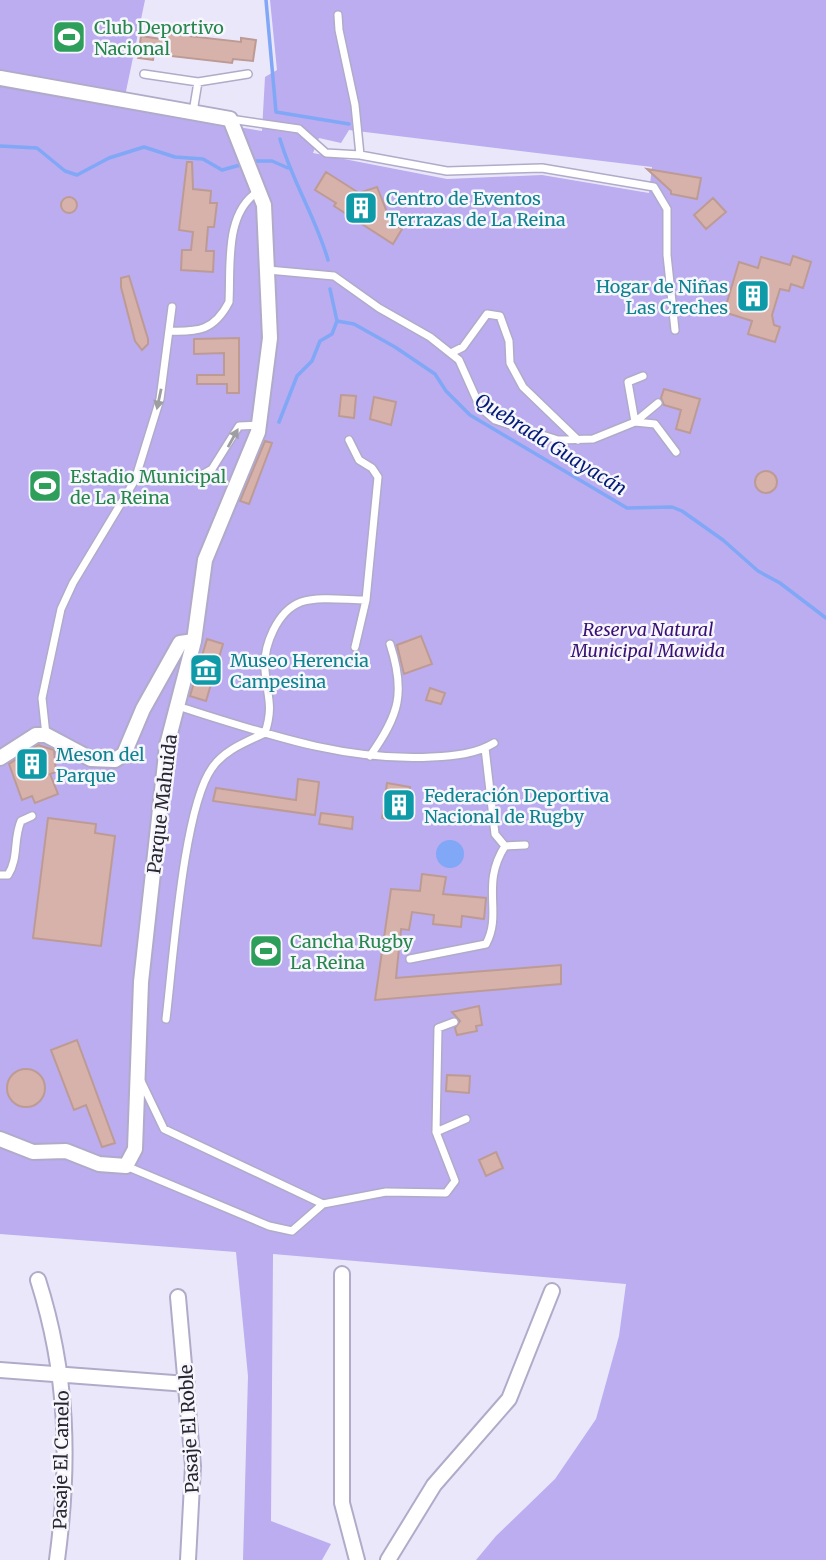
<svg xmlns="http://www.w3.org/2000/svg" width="826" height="1560" viewBox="0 0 826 1560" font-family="Merriweather,serif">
<rect width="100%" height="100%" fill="#eae7fa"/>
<path fill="#bbadef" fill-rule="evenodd" d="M0,0H145L125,96L0,73Z
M270,0H826V1560H476L496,1536L555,1479L596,1419L619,1336L626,1284L273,1254L271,1521L331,1544L322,1560H243L248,1376L236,1252L0,1234V86L262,131L265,77L277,70ZM349,130L652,167L649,193L542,175L447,179L313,153L319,138L341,143Z"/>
<path fill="#81a7f7" d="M436 854a14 14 0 1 1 28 0a14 14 0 1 1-28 0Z"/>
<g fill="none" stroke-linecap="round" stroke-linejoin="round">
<path stroke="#81a7f7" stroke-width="3.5" d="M266,0L276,112L349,124
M280,139C292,181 316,218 328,260
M0,146L37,148L65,171L77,175L109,158L144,147L175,157L203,159L222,170L240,165
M256,161H272L288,168
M337,321L354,324L395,347L435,374L446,391L470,415L627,508L672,507L682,511L723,540L758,571L780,583L826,618
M279,422L297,376L312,361L320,341L332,334L337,321L330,289"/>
</g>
<path fill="#d6b2ab" stroke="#bd9b94" stroke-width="2" d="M162,33L241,42V38L256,40L253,61L233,59L232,63L154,54L153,60L138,58L141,36L161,39Z
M187,162H192L193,189L211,191L210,203H217L214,227H208L206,251H214L213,272L181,270L182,250H191L193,232L179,230Z
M647,169L701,178L697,199L671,194V191Z
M326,172L359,193L377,187L391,222L402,229L393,244L334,206L336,203L315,190Z
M61 205a8 8 0 1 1 16 0a8 8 0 1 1-16 0Z
M713,198L726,212L706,229L694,215Z
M793,256L811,262L803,288L791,284L789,291L780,289L772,315L774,325L780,327L775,342L748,334L752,321L724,312L739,262L758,268L761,257L790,265Z
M129,276L148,339V344L142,350L135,341L121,287V278Z
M239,338V393H227V384H197V375H224V353L194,354V339Z
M664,389L700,399L690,433L676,429L681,410L664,405L661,398Z
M341,395L356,396L354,418L339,416Z
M374,397L396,402L391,425L370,419Z
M265,441L272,443L249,504L240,501Z
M755 482a11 11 0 1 1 22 0a11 11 0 1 1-22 0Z
M421,636L432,664L404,674L397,645Z
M207,639L223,644L206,701L190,696Z
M430,688L445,693L441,704L426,700Z
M38,745L54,750L56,772L50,774L58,794L35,803L32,796L22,800L9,764Z
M298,779L319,782L315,815L213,801L216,788L296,800Z
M387,783L410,787L406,821L382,818Z
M321,813L353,817L352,829L319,824Z
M48,818L96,824L95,833L115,836L101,946L33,938Z
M422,874L446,877L443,894L486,898L484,919L462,916L461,927L433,924L434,915L412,912L409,930L401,929L396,978L561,965V984L375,1000L391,889L420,891Z
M479,1006L482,1025L476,1026L477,1031L457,1035L455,1028L460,1021L452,1012Z
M77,1040L115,1143L102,1147L86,1105L74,1110L51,1050Z
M7 1088a19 19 0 1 1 38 0a19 19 0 1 1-38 0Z
M447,1075L470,1076L469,1093L446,1091Z
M496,1152L503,1168L486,1176L479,1160Z"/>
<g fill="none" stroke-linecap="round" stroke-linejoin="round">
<defs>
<path id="lane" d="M338,15L339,30L355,105L360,155
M144,74L198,82L248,74
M193,112L198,82
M230,119L299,129L326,153L360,155L447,171L542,168L654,187L667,209V255L675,330
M268,270L334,276L379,308L430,337L459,360L480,407L495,420L558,440L593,439L635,422L655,424L676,452
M169,331C198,332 214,331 229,302C231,266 224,212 259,191
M453,352L463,347L487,314L500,316L509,341L510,363L523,387L578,440
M643,376L628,382L635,422L658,403
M349,440L359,460L372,468L378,477L366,600L355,647
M135,480L198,477L212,469L239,426L259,425
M177,706C261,732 343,762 432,757C454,756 476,754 494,743
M46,735L42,698L61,609L73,583L135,480L160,399L172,307
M485,748L495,834L505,846L525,845
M370,756C399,715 406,693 390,644
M0,875H8C19,858 13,839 21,821L32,816
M410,959L486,944C503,913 480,885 505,846
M166,1019C173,963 183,808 212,768C224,750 246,742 265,733C274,705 267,697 265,670C263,646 277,611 301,602C320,596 346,600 366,600
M140,1079L164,1129L323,1204
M436,1132L438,1028L454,1022
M126,1166L269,1226L292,1231L323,1204L386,1192L446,1193L455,1181L436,1132L466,1119"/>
<path id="street" d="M0,78L230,119L264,205L270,338L258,432L205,560L194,641L167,745L141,982L135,1149L126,1166L99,1164L66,1151L33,1152L0,1139
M0,758L36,735H46L91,759L115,760L124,754L143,709L180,643L194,641
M342,1274V1503L357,1560
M38,1280C68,1374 70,1462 57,1560
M178,1297L193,1466L188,1560
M0,1370L187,1384
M388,1560L434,1485L509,1399L552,1291"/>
</defs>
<use href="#lane" stroke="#b1abc9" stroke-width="10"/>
<use href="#street" stroke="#b1abc9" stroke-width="18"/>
<use href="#lane" stroke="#fff" stroke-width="7"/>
<use href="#street" stroke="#fff" stroke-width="14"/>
</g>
<defs><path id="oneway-solid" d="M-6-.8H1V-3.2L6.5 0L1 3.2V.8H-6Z" transform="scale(1.75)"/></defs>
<g fill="#9e9da2">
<use href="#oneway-solid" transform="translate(159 399) rotate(102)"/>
<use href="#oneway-solid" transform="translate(233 438) rotate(-61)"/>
</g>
<defs>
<symbol id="stadium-square" viewBox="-11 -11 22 22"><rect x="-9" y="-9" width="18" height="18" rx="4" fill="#2e9e5b" stroke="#f7f6fd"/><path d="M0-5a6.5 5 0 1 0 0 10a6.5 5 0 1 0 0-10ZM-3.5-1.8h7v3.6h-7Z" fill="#fff"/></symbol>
<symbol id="building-square" viewBox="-11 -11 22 22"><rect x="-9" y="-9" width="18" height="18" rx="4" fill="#0f9aa8" stroke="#f7f6fd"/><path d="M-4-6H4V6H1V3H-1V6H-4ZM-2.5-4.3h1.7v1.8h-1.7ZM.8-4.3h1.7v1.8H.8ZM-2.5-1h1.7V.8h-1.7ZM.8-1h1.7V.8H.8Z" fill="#fff"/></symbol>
<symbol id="museum-square" viewBox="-11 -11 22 22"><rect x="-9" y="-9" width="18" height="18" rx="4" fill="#0f9aa8" stroke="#f7f6fd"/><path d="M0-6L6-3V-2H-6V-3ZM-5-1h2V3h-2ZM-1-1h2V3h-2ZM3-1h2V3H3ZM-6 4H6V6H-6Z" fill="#fff"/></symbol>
</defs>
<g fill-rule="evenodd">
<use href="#stadium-square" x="50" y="18" width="38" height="38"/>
<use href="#building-square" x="342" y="189" width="38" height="38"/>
<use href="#building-square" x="734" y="277" width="38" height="38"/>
<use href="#stadium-square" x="26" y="467" width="38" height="38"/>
<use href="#museum-square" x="187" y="651" width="38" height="38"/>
<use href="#building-square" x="13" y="745" width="38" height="38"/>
<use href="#building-square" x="380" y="786" width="38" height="38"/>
<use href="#stadium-square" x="247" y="932" width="38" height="38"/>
</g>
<g text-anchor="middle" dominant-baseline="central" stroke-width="5" stroke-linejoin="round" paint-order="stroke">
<g font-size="18" fill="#27864d" stroke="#f7f6fd" text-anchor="start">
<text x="94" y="27">Club Deportivo<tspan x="94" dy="21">Nacional</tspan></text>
<text x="70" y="476">Estadio Municipal<tspan x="70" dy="21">de La Reina</tspan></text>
<text x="290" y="941">Cancha Rugby<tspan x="290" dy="21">La Reina</tspan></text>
</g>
<g font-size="18" fill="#0d838f" stroke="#f7f6fd" text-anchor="start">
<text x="386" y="198">Centro de Eventos<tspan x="386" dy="21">Terrazas de La Reina</tspan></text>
<text x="728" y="286" text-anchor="end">Hogar de Niñas<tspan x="728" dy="21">Las Creches</tspan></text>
<text x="230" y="660">Museo Herencia<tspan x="230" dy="21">Campesina</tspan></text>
<text x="56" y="754">Meson del<tspan x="56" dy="21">Parque</tspan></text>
<text x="424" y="795">Federación Deportiva<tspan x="424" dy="21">Nacional de Rugby</tspan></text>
</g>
<g font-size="18" font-style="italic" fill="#391075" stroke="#f7f6fd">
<text x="648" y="629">Reserva Natural<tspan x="648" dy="21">Municipal Mawida</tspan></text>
</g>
<g font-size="18" fill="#272530" stroke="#f7f6fd">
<text transform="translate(162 804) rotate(-83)">Parque Mahuida</text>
<text transform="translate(189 1429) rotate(-93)">Pasaje El Roble</text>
<text transform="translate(61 1460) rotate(-89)">Pasaje El Canelo</text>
</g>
<g font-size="19" font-style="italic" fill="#031b76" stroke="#f7f6fd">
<text transform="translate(551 444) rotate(32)">Quebrada Guayacán</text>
</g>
</g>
</svg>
